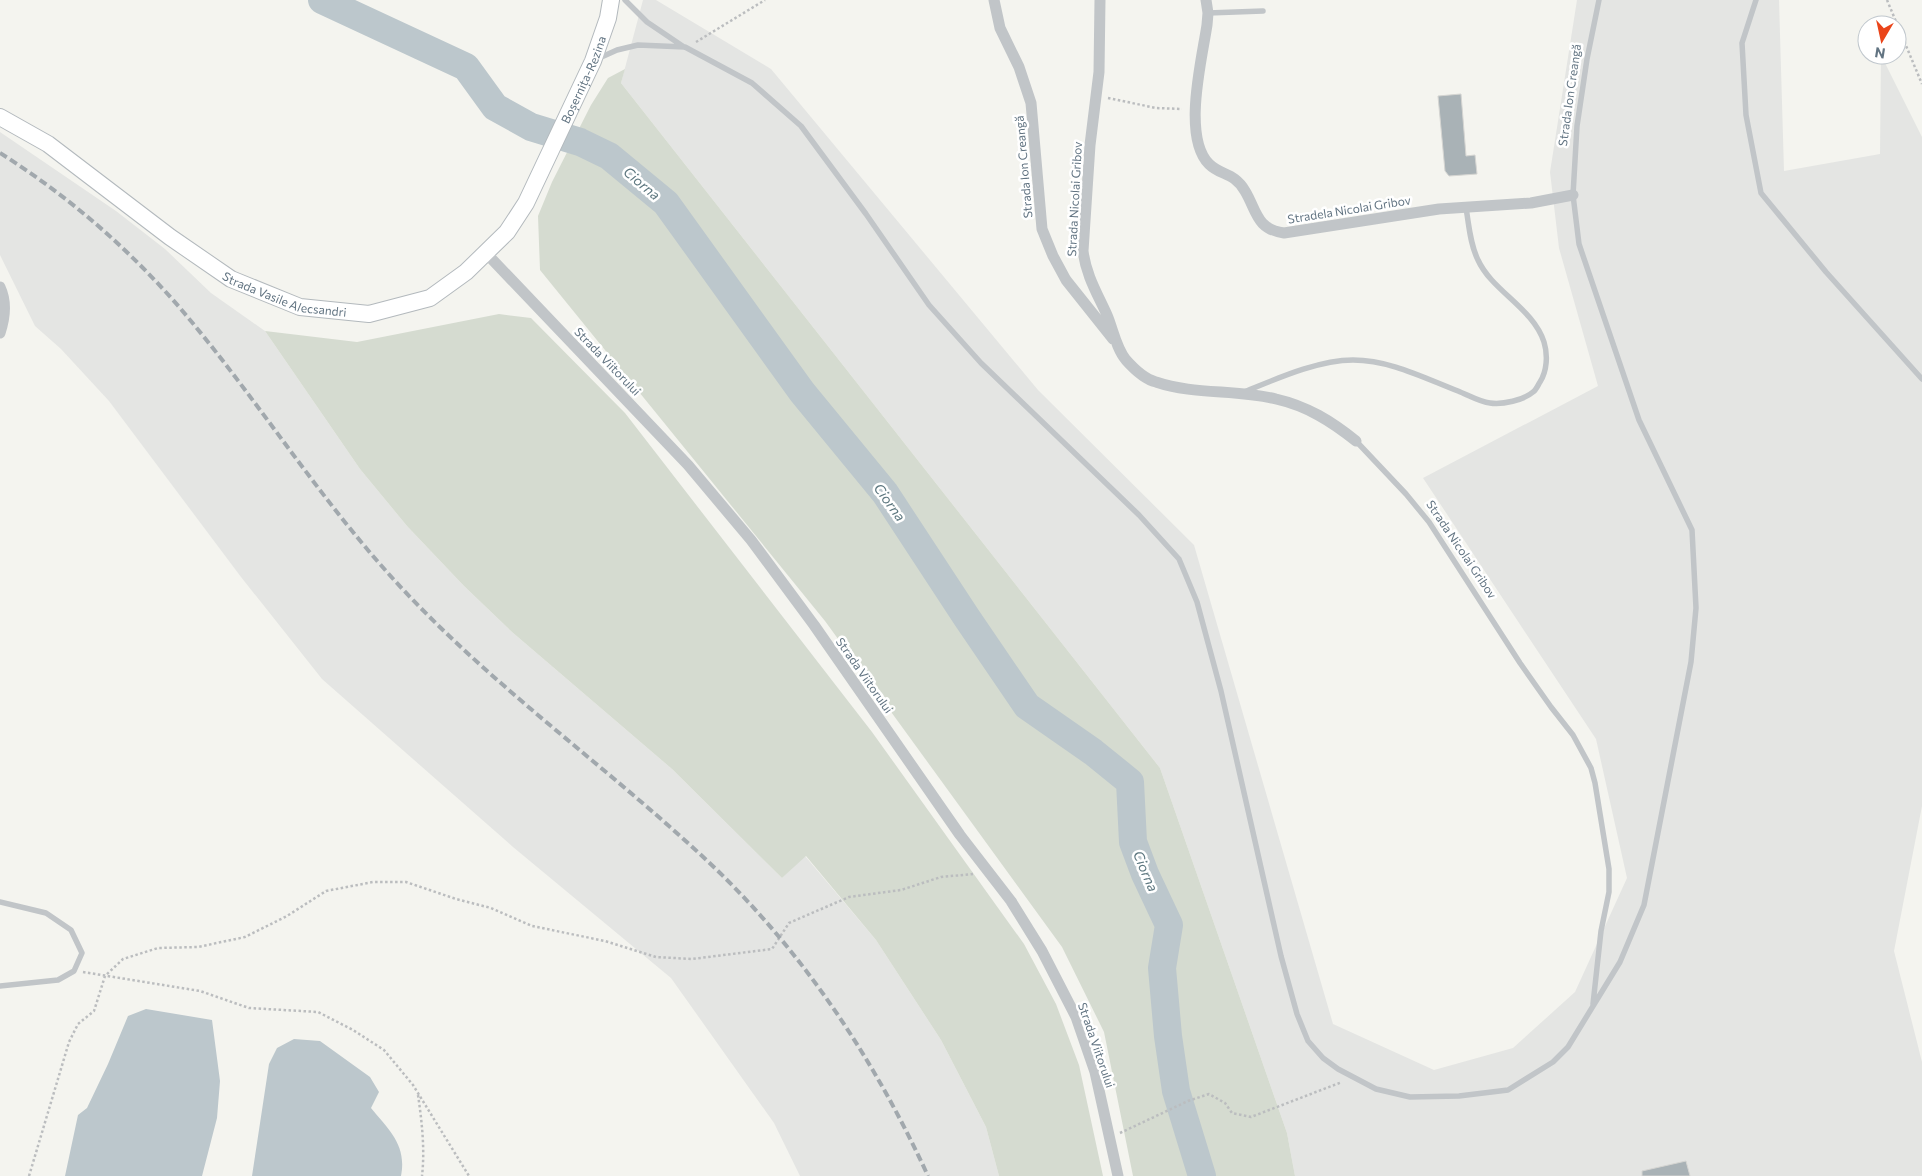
<svg xmlns="http://www.w3.org/2000/svg" width="1922" height="1176" viewBox="0 0 1922 1176" font-family="Commissioner,sans-serif">
<rect width="100%" height="100%" fill="#f4f4ef"/>
<path fill="#e4e5e3" d="M643,0H656L771,69L1038,390L1194,545L1333,1024L1434,1070L1513,1048L1575,992L1627,878L1596,739L1423,478L1598,386L1559,248L1550,172L1577,0H1779L1784,171L1880,154L1881,55L1922,137V806L1894,951L1922,1062V1176H1295L1287,1133L1160,768L621,83Z
M0,132L116,211L165,249L211,293L265,331L360,469L407,526L464,586L512,632L672,769L782,878L805,856L876,940L941,1040L986,1127L999,1176H800L774,1123L671,978L513,847L322,679L241,577L109,401L61,349L35,326L0,255Z"/>
<path fill="#d5dbd0" d="M625,69L621,83L1160,768L1287,1133L1295,1176H1133L1104,1032L1062,947L825,621L540,270L538,216L552,182L591,105L608,78Z
M499,314L531,318L625,413L872,732L1024,944L1056,1004L1079,1065L1103,1176H999L986,1127L941,1040L876,940L806,856L782,878L672,769L512,632L464,586L407,526L360,469L265,331L357,342Z"/>
<path fill="#bcc7cc" d="M146,1009L212,1020L220,1081L217,1118L202,1176H65L78,1115L87,1108L108,1064L128,1016Z
M294,1039L320,1041L370,1077L379,1092L371,1108C389,1130 407,1145 401,1176H252L269,1064L277,1048Z"/>
<g fill="none" stroke-linecap="round" stroke-linejoin="round">
<path stroke="#bcc7cc" stroke-width="28" d="M322,0L466,67L495,107L531,127L580,142L609,156L666,203L802,392L885,493L967,618L1027,706L1093,752L1130,782L1133,842L1145,874L1169,925L1162,968L1168,1036L1176,1091L1202,1176"/>
</g>
<path fill="#a9b2b6" stroke="#d5d5d2" d="M1461,94L1466,156L1475,155L1477,174L1449,176L1445,171L1438,96Z
M1686,1161L1690,1176H1642V1171Z"/>
<g fill="none" stroke-linecap="round" stroke-linejoin="round">
<defs>
<g id="secondary">
<path id="s1" d="M0,117L48,144L170,237L231,279L300,307L369,314L430,298L466,272L507,232L526,203L593,61L608,18L611,0"/>
</g>
</defs>
<use href="#secondary" stroke="#b3b9bd" stroke-width="18"/>
<path stroke="#bbbdbf" stroke-width="2.5" stroke-dasharray="2.5 2.5" stroke-linecap="butt" d="M1887,0L1922,84
M696,42L765,0
M1108,98L1156,108L1182,109
M83,972L200,991L249,1008L318,1012L353,1030L384,1050L413,1085L469,1176
M418,1095C422,1122 425,1150 422,1176
M1120,1133L1188,1101L1209,1094L1225,1103L1232,1113L1251,1117L1342,1082
M29,1176L69,1042L78,1024L94,1011L105,976L123,959L158,948L198,947L245,937L287,916L326,891L373,882H406L456,899L491,908L532,926L605,941L656,957L692,959L772,949L789,923L849,897L901,890L941,877L973,874"/>
<path stroke="#c1c5c8" stroke-width="5.5" d="M625,0L647,22L684,47
M1756,0L1742,43L1746,115L1761,193L1826,272L1922,379
M1208,13L1263,11
M597,59L617,50L638,45L685,47L752,83L801,126L866,214L929,305L981,363L1139,515L1179,559L1197,602L1221,691L1281,956L1297,1014L1308,1041L1323,1058L1338,1069L1376,1089L1410,1097L1459,1096L1508,1090L1553,1062L1568,1047L1620,962L1644,905L1691,662L1696,608L1692,530L1639,420L1579,244L1573,195L1577,126L1587,59L1599,0
M1244,392C1276,379 1318,360 1353,360C1390,360 1424,378 1458,391C1468,395 1480,402 1490,403C1502,405 1524,400 1533,392C1536,390 1538,385 1540,382C1547,371 1548,355 1544,342C1533,308 1492,291 1478,260C1470,244 1469,225 1466,208
M1356,441L1406,494L1429,522L1520,663L1551,707L1573,735L1591,768L1595,783L1609,869V892L1601,931L1593,1004
M0,902L46,913L71,930L82,953L74,971L58,980L0,986"/>
<path stroke="#c1c5c8" stroke-width="11" d="M994,0L1000,28L1019,67L1031,103L1042,229L1053,256L1066,280L1113,339
M1100,0L1099,72L1090,145L1083,251C1086,275 1097,293 1107,315C1113,329 1116,348 1126,360C1134,369 1144,379 1156,382C1194,395 1237,389 1276,399C1307,406 1331,421 1356,441
M1206,0L1208,13L1207,25C1202,59 1182,137 1209,164C1221,176 1234,172 1245,191C1257,211 1256,229 1284,233L1439,209L1531,203L1573,195
M486,253L688,465L751,540L814,625L960,835L1011,901L1042,951L1076,1017L1095,1072L1118,1176
M0,287C7,302 5,318 0,333"/>
<use href="#secondary" stroke="#fff" stroke-width="16"/>
<path stroke="#a1a8ad" stroke-width="4" stroke-dasharray="8 4" stroke-linecap="butt" d="M0,153C67,195 128,248 180,308C256,397 317,496 396,582C494,689 615,772 719,872C808,959 876,1063 928,1176"/>
</g>
<g text-anchor="middle" dominant-baseline="central" stroke-width="5" stroke-linejoin="round" paint-order="stroke">
<g font-size="12" fill="#627482" stroke="#fff">
<text stroke="none"><textPath href="#s1" startOffset="762">Boșernița-Rezina</textPath></text>
<text transform="translate(1569 95) rotate(-82)">Strada Ion Creangă</text>
<text transform="translate(1023 167) rotate(-95)">Strada Ion Creangă</text>
<text transform="translate(1074 199) rotate(-87)">Strada Nicolai Gribov</text>
<text transform="translate(1349 209) rotate(-9)">Stradela Nicolai Gribov</text>
<text stroke="none"><textPath href="#s1" startOffset="339">Strada Vasile Alecsandri</textPath></text>
<text transform="translate(608 361) rotate(46)">Strada Viitorului</text>
<text transform="translate(1462 549) rotate(56)">Strada Nicolai Gribov</text>
<text transform="translate(865 675) rotate(55)">Strada Viitorului</text>
<text transform="translate(1097 1045) rotate(71)">Strada Viitorului</text>
</g>
<g font-size="14" font-style="italic" fill="#5d777f" stroke="#fff">
<text transform="translate(642 183) rotate(40)">Ciorna</text>
<text transform="translate(890 502) rotate(54)">Ciorna</text>
<text transform="translate(1146 871) rotate(67)">Ciorna</text>
</g>
</g>
<g transform="translate(1882 40) rotate(189)"><circle r="24" fill="#ffffff" stroke="#c0c7cd"/>
<path d="M0-4L9 19L0 12L-9 19Z" fill="#ea451a"/>
<text y="-8" font-size="14" font-weight="bold" text-anchor="middle" fill="#627482">N</text>
</g>
</svg>
